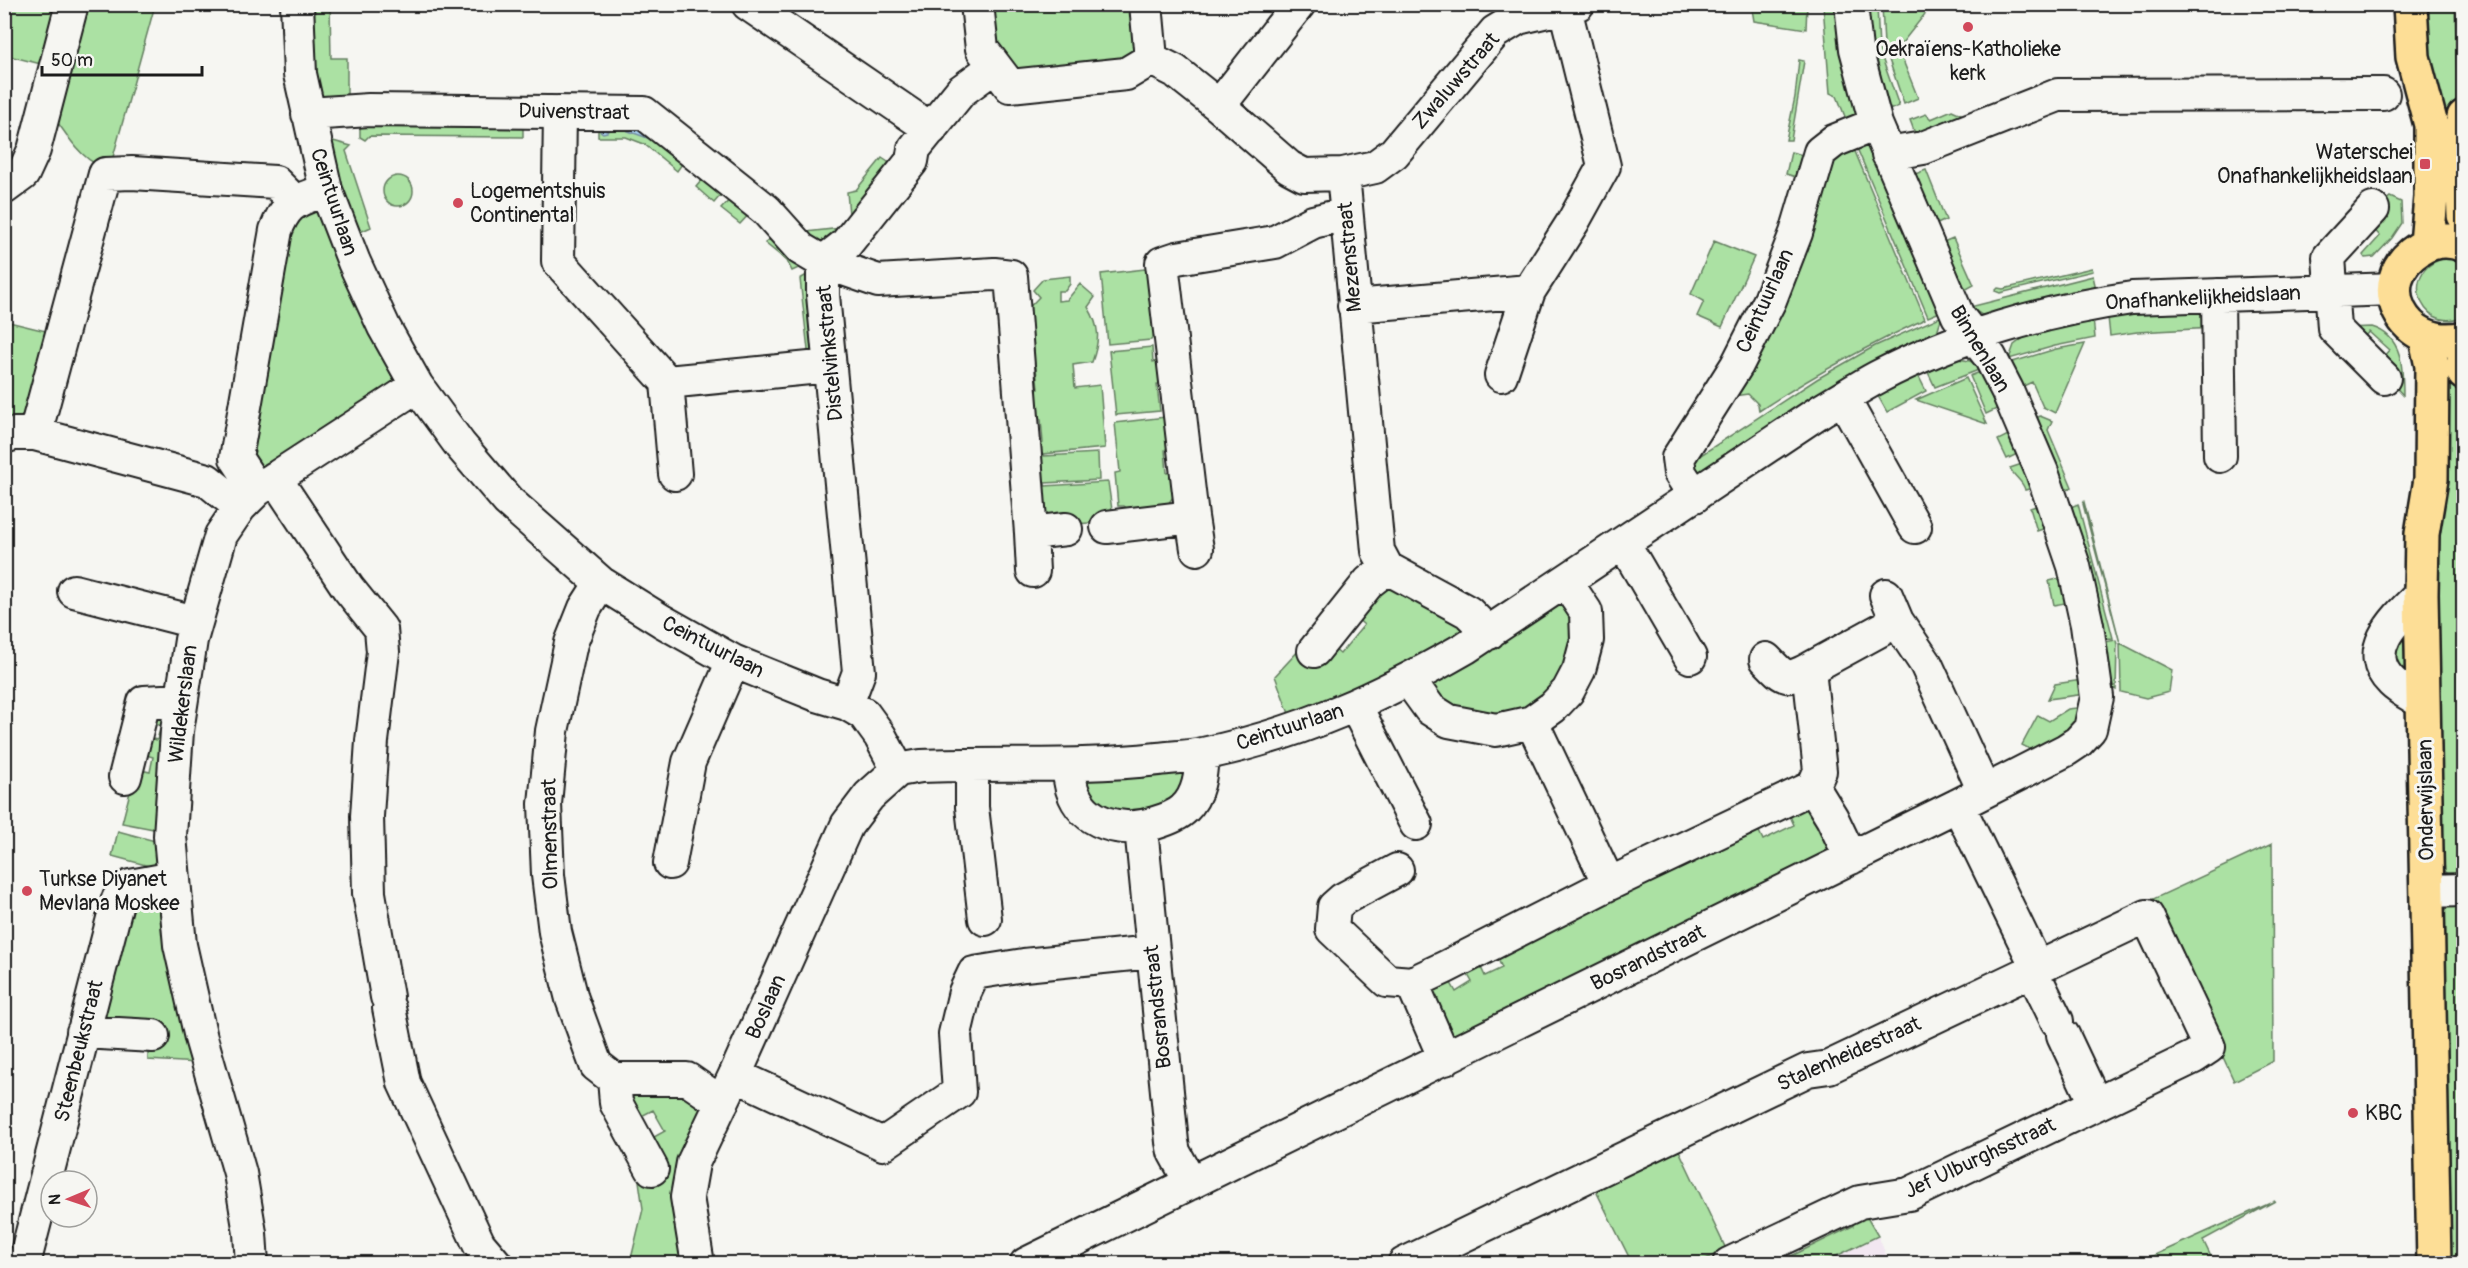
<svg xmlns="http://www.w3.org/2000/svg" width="2468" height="1268" viewBox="0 0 2468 1268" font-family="Pangolin,sans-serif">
<rect width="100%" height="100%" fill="#f6f6f2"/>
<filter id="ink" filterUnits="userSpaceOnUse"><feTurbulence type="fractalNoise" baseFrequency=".0167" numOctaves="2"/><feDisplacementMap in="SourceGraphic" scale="12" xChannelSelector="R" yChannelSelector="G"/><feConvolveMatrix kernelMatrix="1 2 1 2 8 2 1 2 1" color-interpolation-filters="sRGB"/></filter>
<g filter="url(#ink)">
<path fill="#f2e7f1" d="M1878,1236L1890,1263H1822Z"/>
<path fill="#abe1a3" stroke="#647e60" stroke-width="1.5" d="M4,5H65L49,66L5,55Z
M81,5H155L110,168C85,167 67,135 53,116Z
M307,5H330L331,58H347V97L324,102L313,90Z
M982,5H1138L1142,44L1123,67L1017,77L985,34Z
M1765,5H1807L1806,29L1754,21L1752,9Z
M1823,5H1843L1862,109L1849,127L1837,96L1830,93Z
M1863,5H1877L1879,49L1899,106L1884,112Z
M1882,5H1932L1898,48L1918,98L1904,104L1884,45Z
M2427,5H2455L2457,80L2455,192L2430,68Z
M1799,60L1804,61L1791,140H1786L1795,97Z
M1952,110L1974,120L1919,144L1910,120L1926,114L1931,119Z
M360,115L523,119V137L369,136L365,140L360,137Z
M623,117L687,157L677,171L644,144L626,137H598V121Z
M1861,139L1877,150L1870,153L1875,167L1883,165L1942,311L1928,317L1854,141Z
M333,141L351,146L346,151L371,227L358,233L352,231L328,143Z
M1851,142L1925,319C1867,346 1812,376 1759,411L1758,404L1748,394L1733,396L1825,165Z
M1791,152L1807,156L1803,179L1786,174Z
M882,158L894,166L858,219L849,214L847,192L856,190Z
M1926,170L1946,220L1933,226L1912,180L1915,174Z
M707,174L725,190L714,203L696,187Z
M383 191a15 15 0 1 1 30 0a15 15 0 1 1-30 0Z
M733,196L752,211L740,224L721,209Z
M2390,197L2401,202L2402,223L2392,238L2374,257L2365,258L2363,255L2380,236L2369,224L2377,208Z
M318,209L396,380L389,392L272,471L253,467L250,423L286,219Z
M842,228L828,251L797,233Z
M775,236L803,266L792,271L787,261L765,243Z
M1953,238L1974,285L1963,291L1941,243Z
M1714,241L1754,257L1722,327L1697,316L1704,301L1691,294Z
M2450,258L2463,262V316C2419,337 2396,263 2450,258Z
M2092,268L2093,271L2000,293L1995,291L1998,288L2003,289Z
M1145,269L1157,276L1163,325L1151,340L1108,344L1101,274Z
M810,273L823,351L809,359L800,279Z
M1070,276V284L1065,291H1058V301L1067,300L1080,284L1095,297L1088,307C1100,327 1100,340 1092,362L1073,365L1075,388L1100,385L1105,448L1043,454L1044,456L1098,453L1099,480L1045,483V486L1108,482L1112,510L1105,521C1068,525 1063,528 1034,503L1031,451L1043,443L1041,419L1026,410V390L1038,389L1036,367L1022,357L1020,317L1039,297L1033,290L1043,279Z
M2093,276L2096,289L1992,318L1982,315L1970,307Z
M2206,304L2214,328L2137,332L2110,336L2108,317Z
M1942,316L1936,335L1706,478L1684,466L1817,379L1875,346Z
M2093,318L2095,338L2055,346L2009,359L2014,345L2036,329Z
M5,321L58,334L31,427L5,430Z
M2372,327C2403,336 2403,368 2403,395L2387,378L2379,362L2389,350L2369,332L2358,342L2343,328Z
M2085,344L2055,413L2043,407L2032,382L2015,390L2009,363L2056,349Z
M1152,347L1153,362L1167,360L1168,374L1157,385L1160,411L1116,415L1109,351Z
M1958,359L1970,361L1981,369L1935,387L1927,370L1948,360Z
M1983,371L2001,407L1986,414L1970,376Z
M1918,375L1926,391L1887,412L1878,396L1880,390Z
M1966,378L1987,424L1916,400Z
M2441,386H2459L2464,516V876H2450L2445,871L2443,856L2436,529Z
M1174,416L1176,438L1165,450L1167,473L1180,472L1182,484L1166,507L1137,516L1124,506H1118L1115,473L1120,472L1115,423Z
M2040,416L2052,421L2048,430L2072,487L2060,492L2030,421Z
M2012,433L2019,453L2007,459L1998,440Z
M2025,463L2033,488L2025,490C2023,481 2014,477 2010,468Z
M2084,502L2120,643L2172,670L2169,692L2146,698L2121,692L2120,643L2083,504Z
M2078,504L2113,638L2099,639L2066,509Z
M2039,505L2051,526L2037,531L2030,508Z
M2066,577L2071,602L2054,605L2049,581Z
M1391,582L1464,619L1466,632L1461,640L1291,719L1275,676L1302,647L1328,644L1340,654L1364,625L1352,614Z
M1569,600L1581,631L1552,700L1477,722L1429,692L1433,680L1554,602Z
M2405,625V684L2390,644Z
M2116,640L2117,645L2116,690L2111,687L2099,643Z
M2082,680L2085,694L2048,699L2055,684Z
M2085,707L2083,719L2037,753L2022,745L2038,715L2049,721L2068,709Z
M166,708L159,830L122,823L136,769L150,772L153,757L140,753L144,737L157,740L161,726L148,721Z
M1190,767L1177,804L1110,817L1080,781L1088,775Z
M1811,805L1831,840L1828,855L1466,1036L1447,1033C1431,1005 1420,1000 1446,974L1456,992L1472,982L1463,966L1477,959L1485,976L1502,968L1494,950L1755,823L1763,840L1794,825L1786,807Z
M118,831L159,842L160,865L153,867L112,856Z
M2272,844L2273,1061L2234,1081L2151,900Z
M154,893L162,899L198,1063L148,1060V1042L97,1024L125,900Z
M2450,904L2463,905V1263H2451L2445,911Z
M680,1084L701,1102L703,1113L686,1263H630L643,1209L638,1174L645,1142L665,1131L653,1110L634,1120L628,1099L636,1090Z
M1676,1144L1726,1249L1698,1263H1632L1593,1185Z
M2275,1201L2203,1240L2214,1263H2137Z
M1858,1214L1868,1219L1878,1236L1822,1263L1775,1264L1853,1226L1849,1217Z"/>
<path fill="#abd5f6" stroke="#728b9f" stroke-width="1.5" d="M601,121L641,124L680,156H671L656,141L617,127H611L607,132L603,133L600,131Z"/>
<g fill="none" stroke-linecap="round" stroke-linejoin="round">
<defs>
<path id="minor" d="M297,4L300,74L326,190L354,262L384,327L417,386L460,445L508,501L601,583L662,621L733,661L817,695L847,704L864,714L880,736L898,770
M748,4L931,129
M977,4L982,49L1010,86L1126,74L1151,59L1146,4
M1151,59L1175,71L1219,106L1289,167L1304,175L1343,174L1378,551L1387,568L1468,612L1489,633
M1219,106L1299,4
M560,112L558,261L667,382
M308,114L369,110L644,113L766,210L801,249L823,262L878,281L994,274L1011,276L1031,533L1066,529
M1888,154L1923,148L2058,95L2383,94
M1343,174L1375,167L1394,153L1495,32L1518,18L1578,4
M4,188L23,174L34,150L72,4
M2373,209L2329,257L2334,328L2384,378
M2218,295L2220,456
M1354,306L1529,291L1573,222L1604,166L1565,8
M1501,375L1529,291
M1843,398L1915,527
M35,434L105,174L132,173L275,182L294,201
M4,437L14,434H35L207,480L240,507
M675,474L667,382L830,366
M275,478L348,588L381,629L383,652L372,741L367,816L369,893L387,997
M257,490L236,458L276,230C285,207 292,202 315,194
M1695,496L1680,473L1678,458L1737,365L1770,300L1796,233L1820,152L1834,141L1876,124
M1192,517L1197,549
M1107,527L1192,517L1162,263L1177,258L1275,242L1313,222L1345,214
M1031,533L1033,571
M1624,544L1690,657
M601,583L585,608L571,643L552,731L545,804L548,875L555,932L572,999L596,1065L614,1079H687L722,1103
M74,591L195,622
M2421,594C2399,616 2359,650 2392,682C2401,691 2413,696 2423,703
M1886,595L1897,621
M1314,651L1369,582L1387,568
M1766,659C1784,677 1785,682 1809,669
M1409,680L1430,709L1449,721L1496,730L1532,722L1553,707L1568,691L1579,670L1587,640L1586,612L1566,582
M847,704L859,672L823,295V262L846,244L912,161L914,149L961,91L994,67
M1355,705L1416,824
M1532,722L1609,884
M972,765V807L985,919
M1067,766C1069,773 1070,781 1072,789C1083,825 1123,833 1155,823C1165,820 1177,816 1184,809C1199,795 1201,774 1202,754
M898,770L921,766C1000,763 1079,768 1158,759C1173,757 1189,757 1203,754C1300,734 1380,697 1465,648L1822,410C1841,399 1859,387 1878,377C1954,337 2047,310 2132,298L2395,289
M125,777L144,702L181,700
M1813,787L1820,771L1809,669L1897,621L1926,664L1984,791
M1958,805L2034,961
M1141,828L1172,1142L1174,1152L1191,1183
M670,863L689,762L733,661
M1397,870L1343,899L1334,907L1332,929L1387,981L1412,983
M2427,891L2464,890
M2032,970L2057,1021
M389,1008L404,1083L479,1244L496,1264
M83,1032L153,1036
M2063,1035L2095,1103
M1445,1059L1412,983L1446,967L1609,884L1813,787L1832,818L1851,858
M735,1075L883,1144L959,1092L955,1034L965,992L974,973L1024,965L1152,952
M614,1079L616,1103L652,1169
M24,1264L118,899L130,886L174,878
M252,1264L250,1233L240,1173L201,1038L180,945L170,836L177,731L191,640L221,535L240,507L257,490L417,386
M698,1264L687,1197L693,1163L735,1075L847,825L869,796L898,770
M1026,1264L1958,805L2066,750L2078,742L2090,729L2097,697L2087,625L2074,566L2042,472L2007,390L1990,357L1958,316L1876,124L1856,49L1851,4
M1404,1264L1808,1070L1829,1067L2147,916L2209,1047L2194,1057L1909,1194L1860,1202L1729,1264"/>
<path id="major" d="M2410,4L2413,57L2431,125V197L2427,244
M2464,117L2461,138L2464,215
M2464,245C2448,238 2433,240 2419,249C2368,281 2403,353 2464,338
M2426,338L2432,366L2431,479L2422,534L2421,594L2434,1264
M2464,355V373"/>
</defs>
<use href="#minor" stroke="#1c1c1c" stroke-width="36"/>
<use href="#major" stroke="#1c1c1c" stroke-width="38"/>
<use href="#minor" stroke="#f6f6f2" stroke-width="32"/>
<use href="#major" stroke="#fdde96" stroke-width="33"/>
</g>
</g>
<g fill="#d1495b" stroke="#f6f6f2" stroke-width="2">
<circle cx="1968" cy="27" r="6"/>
<rect x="2419" y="158" width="12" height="12" rx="3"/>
<circle cx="458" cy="203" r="6"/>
<circle cx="27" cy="891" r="6"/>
<circle cx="2353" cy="1113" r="6"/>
</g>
<g text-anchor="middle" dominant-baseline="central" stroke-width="6" stroke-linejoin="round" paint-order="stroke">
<g font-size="21" fill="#1c1c1c" stroke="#f6f6f2" text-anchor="start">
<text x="1968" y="49" text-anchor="middle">Oekraïens-Katholieke<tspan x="1968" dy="24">kerk</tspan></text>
<text x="2413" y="152" text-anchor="end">Waterschei<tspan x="2413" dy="24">Onafhankelijkheidslaan</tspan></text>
<text x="470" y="191">Logementshuis<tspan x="470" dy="24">Continental</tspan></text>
<text x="39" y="879">Turkse Diyanet<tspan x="39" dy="24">Mevlana Moskee</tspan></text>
<text x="2365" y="1113">KBC</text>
</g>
<g font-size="21" fill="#1c1c1c" stroke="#f6f6f2">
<text transform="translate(1456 81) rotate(-49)">Zwaluwstraat</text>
<text transform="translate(574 112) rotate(1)">Duivenstraat</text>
<text transform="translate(334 202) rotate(72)">Ceintuurlaan</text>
<text transform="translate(1350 257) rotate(-95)">Mezenstraat</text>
<text transform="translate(2203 298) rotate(-3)">Onafhankelijkheidslaan</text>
<text transform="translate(1765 301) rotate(-66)">Ceintuurlaan</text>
<text transform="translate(1980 349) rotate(59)">Binnenlaan</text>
<text transform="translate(830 353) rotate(-95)">Distelvinkstraat</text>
<text transform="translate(713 647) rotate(27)">Ceintuurlaan</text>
<text transform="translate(183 704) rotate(-83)">Wildekerslaan</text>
<text transform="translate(1290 727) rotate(-18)">Ceintuurlaan</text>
<text transform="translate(2426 800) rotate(-91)">Onderwijslaan</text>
<text transform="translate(550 834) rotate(-91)">Olmenstraat</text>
<text transform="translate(1648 958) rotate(-26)">Bosrandstraat</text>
<text transform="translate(766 1007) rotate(-66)">Boslaan</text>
<text transform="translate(1158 1007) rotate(-96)">Bosrandstraat</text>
<text transform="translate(79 1051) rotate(-76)">Steenbeukstraat</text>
<text transform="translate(1849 1054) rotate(-24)">Stalenheidestraat</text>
<text transform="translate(1980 1158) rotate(-25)">Jef Ulburghsstraat</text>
</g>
</g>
<rect width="2468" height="1268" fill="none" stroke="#f6f6f2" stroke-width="24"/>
<rect x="12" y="12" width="2444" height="1244" fill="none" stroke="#1c1c1c" stroke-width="2" filter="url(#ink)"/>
<g transform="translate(69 1199) rotate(268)"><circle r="28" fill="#f6f6f2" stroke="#9f9f9c" stroke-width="1.5"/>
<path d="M0-4.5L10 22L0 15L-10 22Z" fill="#d1495b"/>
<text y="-9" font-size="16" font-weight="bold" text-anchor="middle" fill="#1c1c1c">N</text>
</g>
<path d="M42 66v9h160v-9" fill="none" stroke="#1c1c1c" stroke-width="3"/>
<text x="51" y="66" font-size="18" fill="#1c1c1c" stroke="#f6f6f2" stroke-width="4.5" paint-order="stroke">50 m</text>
</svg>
